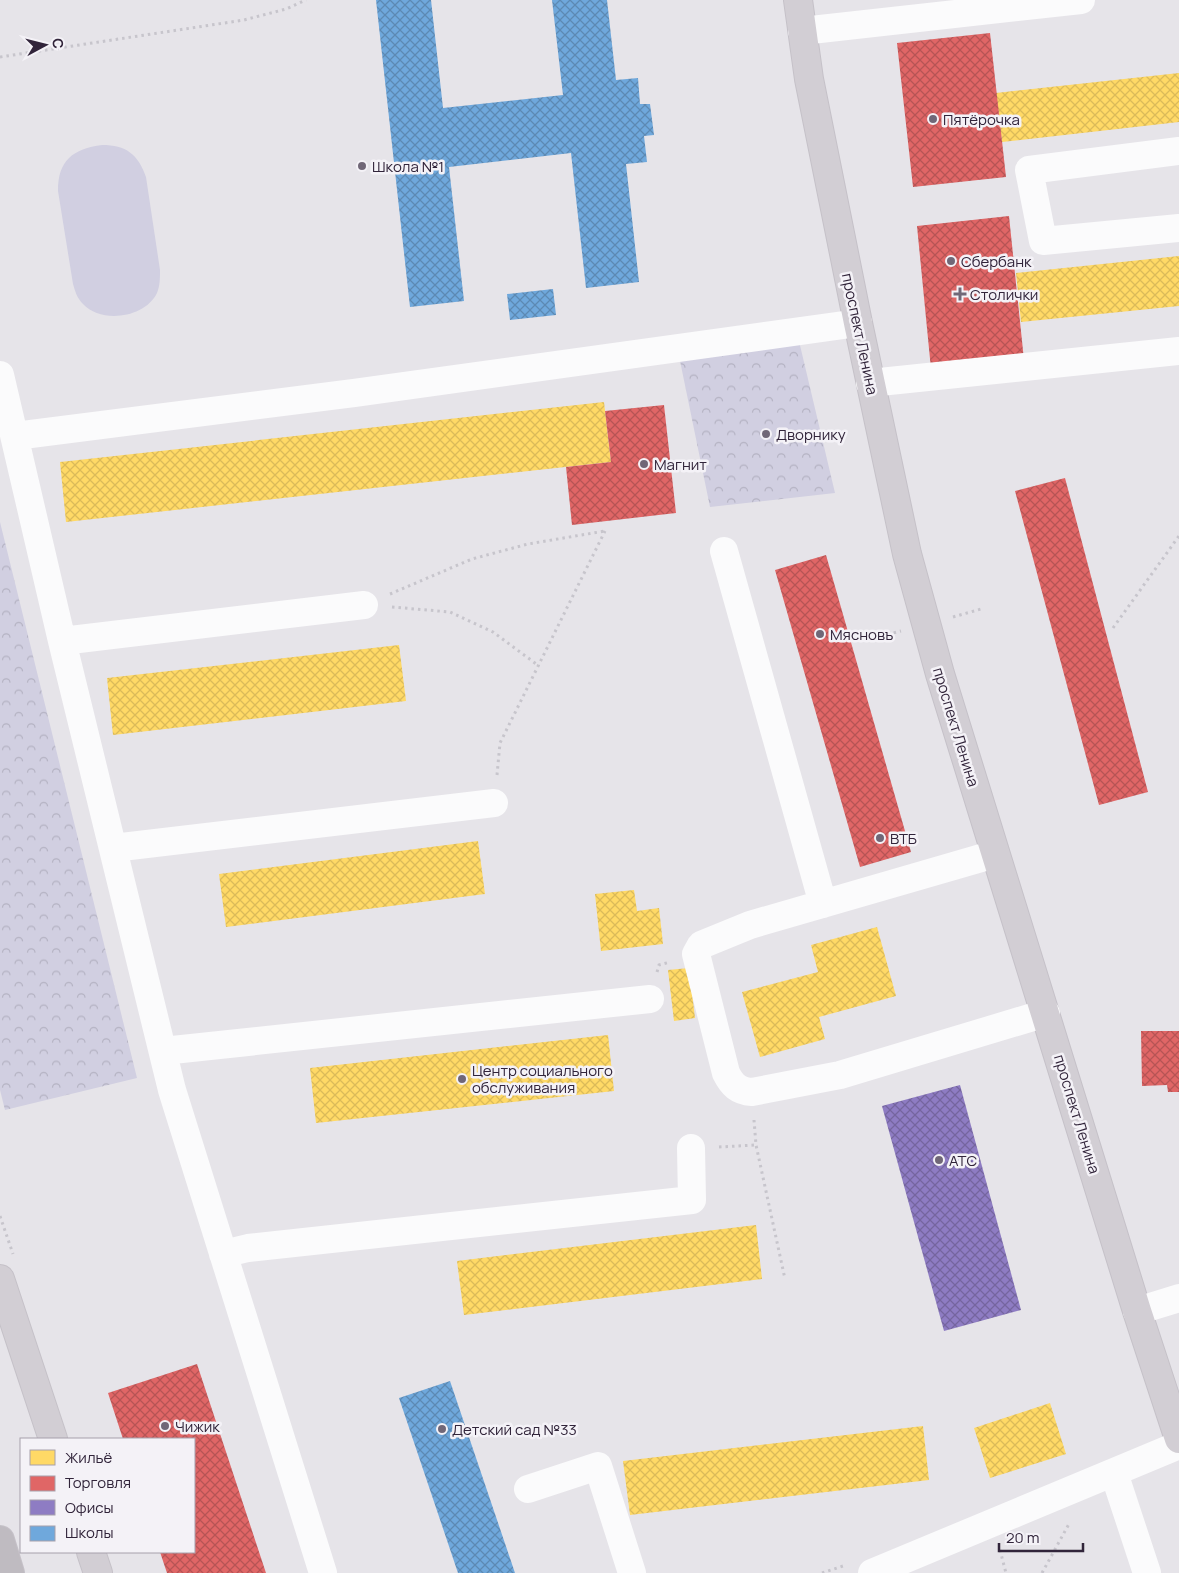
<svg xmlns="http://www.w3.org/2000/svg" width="1179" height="1573" viewBox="0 0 1179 1573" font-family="Manrope,sans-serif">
<defs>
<pattern id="forest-crowns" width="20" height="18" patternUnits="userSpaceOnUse" patternTransform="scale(1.25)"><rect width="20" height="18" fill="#d1cfe1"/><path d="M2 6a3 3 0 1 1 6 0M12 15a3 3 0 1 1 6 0" fill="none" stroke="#b4b2c2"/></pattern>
<pattern id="homes-cross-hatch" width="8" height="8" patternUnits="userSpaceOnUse" patternTransform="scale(1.25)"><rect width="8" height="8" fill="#ffd966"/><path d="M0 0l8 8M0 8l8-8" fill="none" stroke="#dbba59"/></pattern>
<pattern id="shops-cross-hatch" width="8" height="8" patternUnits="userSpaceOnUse" patternTransform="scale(1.25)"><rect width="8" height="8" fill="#e06666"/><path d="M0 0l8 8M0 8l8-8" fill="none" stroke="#b65455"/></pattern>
<pattern id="offices-cross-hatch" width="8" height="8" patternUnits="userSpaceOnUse" patternTransform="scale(1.25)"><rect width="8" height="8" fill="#8e7cc3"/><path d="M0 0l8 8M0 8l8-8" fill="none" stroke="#75659f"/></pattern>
<pattern id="schools-cross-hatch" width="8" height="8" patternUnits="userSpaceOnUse" patternTransform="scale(1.25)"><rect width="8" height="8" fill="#6fa8dc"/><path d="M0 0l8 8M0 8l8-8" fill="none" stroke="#5c89b3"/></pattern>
</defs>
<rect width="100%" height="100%" fill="#e6e4e9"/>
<path fill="url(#forest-crowns)" d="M799,341L835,493L710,507L679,356Z
M0,522L137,1078L5,1110L0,1090Z"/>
<path fill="#d1cfe1" d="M102,145C126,145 138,154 146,177L160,270C160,278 160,286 157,293C145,318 101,324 83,304C77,298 75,291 73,284L58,191C58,160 73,149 102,145Z"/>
<path fill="url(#homes-cross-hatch)" d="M1179,73V122L1002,142L996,93Z
M1179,256V306L1021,322L1016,273Z
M604,402L611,462L66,522L60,462Z
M399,645L406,701L113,735L107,678Z
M478,841L485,894L226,927L219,874Z
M634,890L637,911L659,908L663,944L601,951L595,894Z
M877,927L896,996L819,1017L825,1039L760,1057L742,992L818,972L811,945Z
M689,968L695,1018L674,1021L668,970Z
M608,1035L614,1091L316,1123L310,1068Z
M756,1225L762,1279L464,1315L457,1261Z
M1050,1403L1066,1454L990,1478L974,1428Z
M923,1426L929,1480L630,1515L623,1461Z"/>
<path fill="url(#shops-cross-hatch)" d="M990,33L1006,177L913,187L897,43Z
M1009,216L1024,360L931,369L917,226Z
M664,405L676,513L572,525L566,467L611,462L605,411Z
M1065,478L1148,792L1099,805L1015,491Z
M826,555L911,852L860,867L775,570Z
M1141,1031H1179V1092H1168L1167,1085L1142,1086Z
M197,1364L266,1573H167L160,1552H194V1439H123L108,1393Z"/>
<path fill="url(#offices-cross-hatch)" d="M960,1085L1021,1310L944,1331L882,1106Z"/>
<path fill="url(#schools-cross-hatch)" d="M376,0H431L443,108L563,95L552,0H607L616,80L638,78L640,104H650L654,135L644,136L647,162L626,164L639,282L586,288L571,153L449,167L464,301L410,307Z
M553,289L556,315L510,320L507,294Z
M450,1381L515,1573H458L399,1398Z"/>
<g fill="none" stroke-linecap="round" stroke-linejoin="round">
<defs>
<path id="major" d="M798,0L809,79L858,323L907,554L940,674L1137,1311L1179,1439
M0,1279L53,1439
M91,1552L98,1573"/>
<path id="highway" d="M0,1540L10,1573"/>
</defs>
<use href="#major" stroke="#c5c1c8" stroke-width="30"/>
<use href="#highway" stroke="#c5c1c8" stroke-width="30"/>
<path stroke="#c7c5cc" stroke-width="3" stroke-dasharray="2.5 4" stroke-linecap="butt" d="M0,57L244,20L286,9L306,0
M390,594L472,559L528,544L605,531
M392,607L450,612L493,632L539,666
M953,617L981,609
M1113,628L1179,536
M881,636L901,631
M497,775L500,743L605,531
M657,972L659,965L670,962
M754,1120L756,1145L785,1279
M719,1147L756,1145
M0,1216L13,1254
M1000,1550L1006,1573
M822,1573L846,1565
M1042,1573L1070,1522"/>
<path stroke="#fbfbfc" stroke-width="28" d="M802,31L1081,0
M1179,151L1029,170L1043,241L1179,228
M0,375L62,641L172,1090L323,1573
M870,383L1179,351
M15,436L354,393L858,323
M724,551L823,904
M62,641L364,605
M113,848L494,803
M995,854L750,925L701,945L696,954L726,1073C732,1085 738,1091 752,1092L840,1075L1046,1013
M163,1051L650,999
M223,1254L248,1248L692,1200L691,1148
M1137,1311L1179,1298
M1114,1473L1147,1573
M528,1489L598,1466L632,1573
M872,1573L1179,1445"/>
<use href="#major" stroke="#d2ced4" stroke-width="28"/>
<use href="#highway" stroke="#bfbbc1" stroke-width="28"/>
</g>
<g fill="#706777" stroke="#f4f2f7" stroke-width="2">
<circle cx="933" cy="119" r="5"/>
<circle cx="362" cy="166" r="5"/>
<circle cx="951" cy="261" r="5"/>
<path d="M957.5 286.5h5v5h5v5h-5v5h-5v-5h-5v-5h5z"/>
<circle cx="766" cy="434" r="5"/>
<circle cx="644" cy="464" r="5"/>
<circle cx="820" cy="634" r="5"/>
<circle cx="880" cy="838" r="5"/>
<circle cx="462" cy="1079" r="5"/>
<circle cx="939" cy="1160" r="5"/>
<circle cx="165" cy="1426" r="5"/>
<circle cx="442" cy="1429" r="5"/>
</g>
<g text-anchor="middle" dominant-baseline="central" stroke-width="5" stroke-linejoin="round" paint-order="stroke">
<g font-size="15" fill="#31243a" stroke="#f4f2f7" text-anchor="start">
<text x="943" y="119">Пятёрочка</text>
<text x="372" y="166">Школа №1</text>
<text x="961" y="261">Сбербанк</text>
<text x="970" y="294">Столички</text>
<text x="776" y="434">Дворнику</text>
<text x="654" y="464">Магнит</text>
<text x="830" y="634">Мясновъ</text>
<text x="890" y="838">ВТБ</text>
<text x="472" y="1070">Центр социального<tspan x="472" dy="17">обслуживания</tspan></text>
<text x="949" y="1160">АТС</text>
<text x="175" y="1426">Чижик</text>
<text x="452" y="1429">Детский сад №33</text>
</g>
<g font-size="15" fill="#31243a" stroke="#f4f2f7">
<text transform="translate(860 334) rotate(78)">проспект Ленина</text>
<text transform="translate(956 727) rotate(73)">проспект Ленина</text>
<text transform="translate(1077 1114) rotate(73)">проспект Ленина</text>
</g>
</g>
<rect x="20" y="1438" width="175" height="115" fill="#f4f2f7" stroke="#a6a0ab"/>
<rect x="30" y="1450" width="25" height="15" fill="#ffd966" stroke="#a6a0ab"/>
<text x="65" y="1463" font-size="15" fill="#31243a">Жильё</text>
<rect x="30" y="1476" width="25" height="15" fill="#e06666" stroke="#a6a0ab"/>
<text x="65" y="1488" font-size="15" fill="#31243a">Торговля</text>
<rect x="30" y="1500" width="25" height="15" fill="#8e7cc3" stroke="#a6a0ab"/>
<text x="65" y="1513" font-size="15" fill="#31243a">Офисы</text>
<rect x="30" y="1526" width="25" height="15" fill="#6fa8dc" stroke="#a6a0ab"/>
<text x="65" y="1538" font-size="15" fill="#31243a">Школы</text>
<g transform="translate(45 45) rotate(83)" stroke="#f4f2f7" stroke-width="4" paint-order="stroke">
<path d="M0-4L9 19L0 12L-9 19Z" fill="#31243a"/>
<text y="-8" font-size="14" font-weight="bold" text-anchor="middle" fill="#31243a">С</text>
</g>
<path d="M999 1543v8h84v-8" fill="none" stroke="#31243a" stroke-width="2.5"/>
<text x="1006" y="1543" font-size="15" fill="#31243a" stroke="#f4f2f7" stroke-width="4" paint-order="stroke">20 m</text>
</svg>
